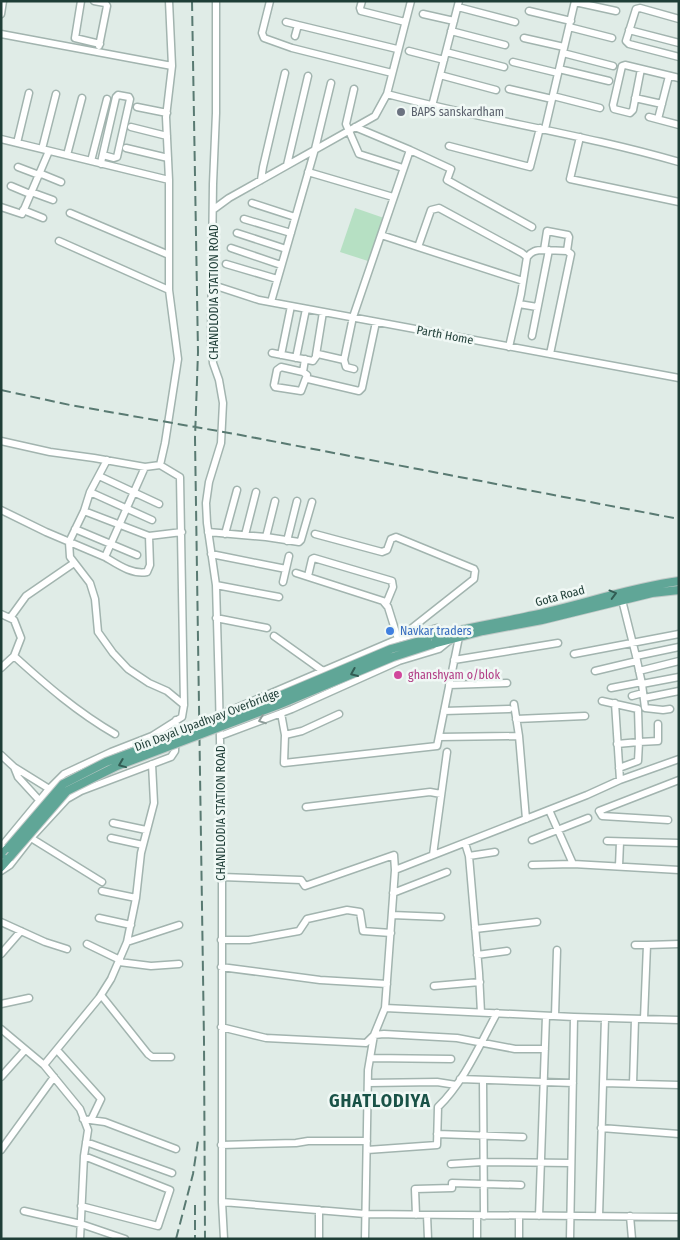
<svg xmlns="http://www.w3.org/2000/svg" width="680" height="1240" viewBox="0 0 680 1240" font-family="'Fira Sans Condensed',sans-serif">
<rect width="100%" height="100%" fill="#e0ece7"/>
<path fill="#b6e0c3" d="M355,208L384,218L368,261L340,252Z"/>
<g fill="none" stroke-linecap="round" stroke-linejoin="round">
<defs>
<path id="minor" d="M81,1L75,38L100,44
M94,1L105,3L107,6L99,46
M216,1V113L213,184L211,342L213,363L219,380L223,403L221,443L209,482L206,503L207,523L216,585L219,692L222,835V1202L224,1239
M270,1L262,33L264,38L292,48L392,73
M362,1L360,8L361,11L405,22
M575,2L616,11
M458,7L515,22
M529,11L571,21
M1,14L3,1
M423,14L454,21
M679,19L640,8L636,9L626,41L629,44L679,57
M286,22L298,25
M569,27L612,38
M629,30L679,43
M451,31L505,45
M1,34L172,66
M295,36L298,25L397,49
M524,38L564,47
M409,51L444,60
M446,52L504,67
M563,53L613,66
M513,62L558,73
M559,69L609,81
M641,69L633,110L630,113L614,109L613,105L622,66L625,65L679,78
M440,75L496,90
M354,89L346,124L359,154L403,168
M509,89L552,99
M387,94C483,120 583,134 679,162
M553,96L600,108
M635,98L662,104
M432,106L459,1
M137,107L167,113
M649,117L679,125
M658,119L669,76
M131,127L167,136
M545,129L575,1
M580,137L570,179L679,202
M1,139L169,180V290L178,359L165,443L160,465L180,477L184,705L182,717L152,736L111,752L64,774L49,789L1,847
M17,143L29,93
M449,146L530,167L540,128
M126,148L168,158
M42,149L56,94
M410,150L451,169L447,180L532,227
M67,155L82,98
M91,161L107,99
M101,164L102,158L116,97L118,95L129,97L130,99L117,157L114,158L103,155
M287,165L308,76
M18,167L39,175
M308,172L393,197
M39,173L61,182
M169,180L166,117L172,66L169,1
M261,180L263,167L285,73
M11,186L30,194
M31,192L53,200
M252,203L295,217
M1,207L22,214L49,151
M214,209L229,198L375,116L387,94L411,1
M23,210L43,218
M70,213L169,255
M244,219L291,233
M237,233L286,249
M381,235L523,281
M59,241L169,290
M418,247L431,210L439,208L522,253L527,257L521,294L509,347
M231,248L281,265
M527,257C532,251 536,250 544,250
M226,264L277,279
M213,285L259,300L679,378
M271,302L315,149L331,83
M519,304L537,307
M532,336L549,250
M272,353L313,361L318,354L344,360L346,367L354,369
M550,354L571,254L567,251L544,250L547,231L568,235L569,237L567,251
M281,355L291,306
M316,355L323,312
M296,358L306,309
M344,360L353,317L410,150L355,127
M303,372L281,367L277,370L274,385L275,387L301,391L307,375L303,372L305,359
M308,379L359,391L362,388L376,322
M1,441L50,452L94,458L145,467L160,465
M99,476L159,504
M90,492L152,520
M1,510L46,532L105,557L145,467
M84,511L90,492L107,460
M75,529L137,555
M182,532L149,536L84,511L69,542L70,557L90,583L95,599L98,632L113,653L128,669L149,683L167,691L184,705
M208,532L266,537L299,542L301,540L312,502
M225,534L237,490
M315,534L382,552L387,550L391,539L396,537L474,569L475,571L474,579L398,639
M245,535L256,492
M266,537L275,501
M287,541L297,501
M211,554L286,569
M105,557C117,564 132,575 147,572L150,565L149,536
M296,573L383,601L388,607L398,639
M308,576L312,559L314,558L392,581L393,587L386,604
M283,582L289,556
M216,585L279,597
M622,600L636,656
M1,614L14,620L21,638L14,656L1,668
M10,618L26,596L74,563
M216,618L267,628
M274,636L323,671L325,674
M574,654L679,634
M14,656C46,685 77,712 115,734
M454,660L558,643
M595,671L637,661
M639,671L679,661
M642,684L679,677
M449,685L507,683
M611,688L642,682
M632,696L643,693
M644,698L679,691
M602,701L638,709L639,742L617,744
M615,703L620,780
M514,704L519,736L526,819
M670,709L663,710L645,708L642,684L636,656L679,647
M444,711L509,709
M281,713L285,735L284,763L437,746L459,637
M220,715L398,639L437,628L447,633
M516,719L585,716
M285,735L302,731L339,714
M220,736L292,709L399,661L439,649L450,640
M439,737L519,736
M1,755L14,767L51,790
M679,759L620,780L587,795L395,870L385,1008L574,1017L679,1020
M14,767L18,777L39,800
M619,768L638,761L639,742L658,741V724
M306,807L430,792L441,794
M549,810L573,864
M668,820L602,816L599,811L679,780
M113,823L146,830
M31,838L102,882
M111,838L143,845
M532,840L588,818
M607,841L679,843
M465,843L469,856L479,973L481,1013
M433,855L447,752
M469,856L495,852
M532,865L573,864L679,870
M619,866L620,842
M1,871L10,865L31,838L67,799L81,791L171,757L175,751L176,720
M222,877L301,880L305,886L394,855L395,870
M102,891L136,898
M393,893L447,872
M392,915L441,917
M99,918L131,925
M1,922L45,942L67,949
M475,929L537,922
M221,940H249L299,931L307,919L347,910L360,912L363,931L391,933
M127,942L179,925
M87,944L120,960
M635,945H647
M1,954L21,931
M477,955L507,951
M119,962L151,966L179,964
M221,967L320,980L387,984
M434,986L480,982
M101,995L148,1054L152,1057H171
M1,1004L29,998
M555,1016L557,950
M644,1019L647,945L679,944
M221,1027L266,1038L366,1043L374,1035L384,1034L457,1038L515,1049H545
M1,1029L44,1065L99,998L111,979L127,942L136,898L141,853L154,803L152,764
M57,1050L101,1099L91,1120
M370,1058L451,1059
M44,1065L80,1109L88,1130L84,1156L80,1239
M1,1077L25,1050
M460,1079L573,1083
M483,1080L484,1216
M368,1083L437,1082L456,1085
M603,1083L679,1085
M633,1084L635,1019
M83,1119L105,1122L176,1149
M601,1128L679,1134
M437,1134L523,1137
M86,1142L172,1173
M221,1145L296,1143L308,1141H367
M1,1150L54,1077
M367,1150L437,1145L438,1107C464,1082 480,1044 497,1013
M451,1164L483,1162L571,1163
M222,1202L365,1214L679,1217
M81,1206L158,1226L170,1190L84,1156
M24,1211L81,1224L125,1239
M416,1215L415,1189L452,1188V1183L521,1185
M427,1215L428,1239
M477,1216V1239
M519,1216V1239
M539,1216L546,1016
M599,1216L605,1018
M630,1216L632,1239
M319,1239V1210
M365,1239L368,1070L374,1035L385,1008
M570,1239L574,1017"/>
<path id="major" d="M427,639C460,628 495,624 529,616C579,606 627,588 679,581
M433,644L483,631L542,620L652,593L679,590
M1,855L8,848
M1,867L9,858"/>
</defs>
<use href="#minor" stroke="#a2b4af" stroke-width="9"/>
<use href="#major" stroke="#c0c9c7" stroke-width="10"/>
<use href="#minor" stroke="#fff" stroke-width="6"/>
<use href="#major" stroke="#60a697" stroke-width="8"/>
<path stroke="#597a72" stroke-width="2" stroke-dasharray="10 5" stroke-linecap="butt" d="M192,1L198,352L195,438L204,1041L205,1239
M1,390L70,405L235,434L679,519
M195,1205V1239
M176,1239L193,1174L198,1141"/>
<defs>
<path id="major-bridge" d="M8,848L63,784L106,762L258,705L391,649L427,639
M9,858L67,791L117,766L278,705L393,657L433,644"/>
</defs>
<use href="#major-bridge" stroke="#c0c9c7" stroke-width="10" stroke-linecap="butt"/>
<use href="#major-bridge" stroke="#60a697" stroke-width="8"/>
</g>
<defs><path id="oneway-chevron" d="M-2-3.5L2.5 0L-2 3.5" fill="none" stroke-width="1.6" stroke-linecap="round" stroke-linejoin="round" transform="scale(1.25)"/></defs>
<g stroke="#325d54">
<use href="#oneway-chevron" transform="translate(613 594) rotate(-15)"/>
<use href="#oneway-chevron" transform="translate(354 673) rotate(157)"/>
<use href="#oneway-chevron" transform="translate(122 764) rotate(158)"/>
</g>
<use stroke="#8f9e9b" href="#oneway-chevron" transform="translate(262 720) rotate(159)"/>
<circle fill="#6b7280" stroke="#f0f8f5" stroke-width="2" cx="401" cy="112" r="5"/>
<circle fill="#3f7fe0" stroke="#f0f8f5" stroke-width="2" cx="390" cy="631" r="5"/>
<circle fill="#d1479c" stroke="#f0f8f5" stroke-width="2" cx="398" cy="675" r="5"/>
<g text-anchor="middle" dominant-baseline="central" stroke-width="5" stroke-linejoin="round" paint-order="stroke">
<g font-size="12" fill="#5b616d" stroke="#f0f8f5" text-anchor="start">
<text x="411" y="112">BAPS sanskardham</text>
</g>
<g font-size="12" fill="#1f3e37" stroke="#f0f8f5">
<text transform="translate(214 292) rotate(-90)">CHANDLODIA STATION ROAD</text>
<text transform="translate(445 335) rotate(11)">Parth Home</text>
<text transform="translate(560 596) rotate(-15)">Gota Road</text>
<text transform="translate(207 720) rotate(-21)">Din Dayal Upadhyay Overbridge</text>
<text transform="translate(221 813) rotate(-90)">CHANDLODIA STATION ROAD</text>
</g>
<g font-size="12" fill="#366cbe" stroke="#f0f8f5" text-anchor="start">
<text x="400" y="631">Navkar traders</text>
</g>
<g font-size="12" fill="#b23c85" stroke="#f0f8f5" text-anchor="start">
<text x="408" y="675">ghanshyam o/blok</text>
</g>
<g font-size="18" font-weight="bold" letter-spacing="1" fill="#195247" stroke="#f0f8f5">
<text x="380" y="1101">GHATLODIYA</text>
</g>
</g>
<rect width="680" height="1240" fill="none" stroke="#1f3e37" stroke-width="5"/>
</svg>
